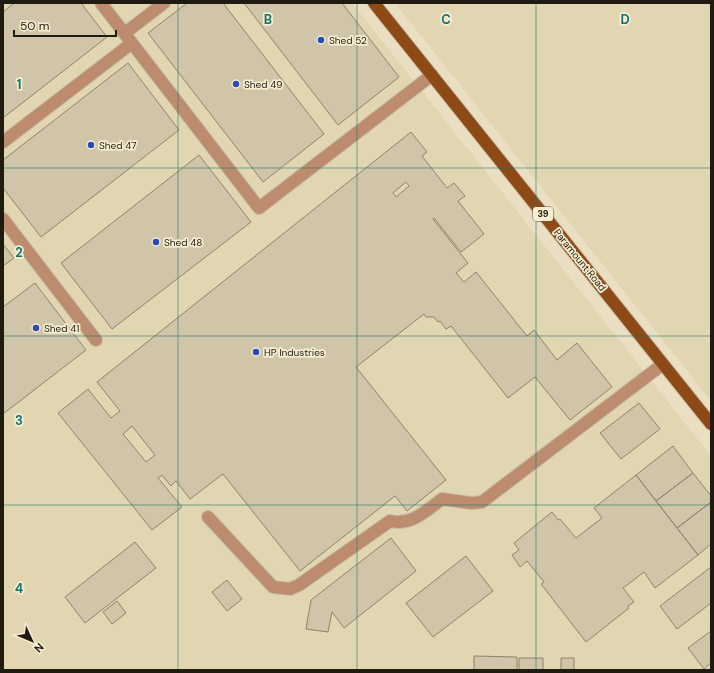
<svg xmlns="http://www.w3.org/2000/svg" width="714" height="673" viewBox="0 0 714 673" font-family="'DM Sans',sans-serif">
<rect width="100%" height="100%" fill="#eadfc3"/>
<path fill="#e2d5b1" d="M3,3H352L711,456V670H3Z
M395,3H711V401Z"/>
<path fill="#d0c5a9" stroke="#8d846a" fill-rule="evenodd" d="M14,3H81L107,37L3,118V12Z
M187,3H223L324,134L263,182L148,33Z
M244,3H342L399,77L338,125Z
M128,63L179,130L41,237L3,188V160Z
M411,132L427,152L422,156L447,188L454,183L465,196L458,201L484,234L461,252L434,218L433,219L468,263L456,273L464,282L476,272L527,336L534,330L557,360L577,343L612,387L570,420L535,377L508,398L451,326L446,329L440,321L438,322L434,317H426L424,314L356,367L446,480L407,511L395,496L300,571L223,474L190,499L176,481L171,486L162,475L158,478L182,507L152,530L58,413L88,389L111,418L120,411L97,382ZM406,182L409,186L396,197L393,193ZM132,426L155,455L146,462L123,434Z
M199,155L251,222L112,329L61,263Z
M3,244L14,258L3,266Z
M35,283L86,350L3,414V307Z
M639,403L660,429L621,459L600,433Z
M673,446L693,473L656,501L636,475Z
M693,473L711,496V502L677,528L656,501Z
M636,475L698,555L655,588L644,572L623,588L634,602L628,606L629,608L586,642L541,584L544,582L527,561L520,567L512,555L519,550L514,543L552,512L558,520L560,519L576,538L602,518L594,508Z
M711,502V544L698,555L677,528Z
M391,538L416,571L344,628L332,612L328,632L306,629L311,600Z
M135,542L156,568L85,623L65,597Z
M466,556L493,591L433,637L406,603Z
M711,567V603L677,629L660,606Z
M227,580L242,599L227,611L212,592Z
M117,601L126,613L112,624L103,612Z
M711,631V663L704,669L688,648Z
M474,656L517,657V670H474Z
M519,658H543V670H519Z
M561,658H574V670H561Z"/>
<g fill="none" stroke-linecap="round" stroke-linejoin="round">
<defs>
<path id="minor" d="M101,3L259,208L432,75
M125,33L164,3
M3,142L132,43
M3,219L96,340
M208,517L273,587L290,589L299,585L390,521C411,526 426,511 442,499L471,503L482,502L663,364"/>
<path id="major" d="M374,3L711,424"/>
</defs>
<use href="#minor" stroke="#c5bca3" stroke-width="14"/>
<use href="#major" stroke="#c5bca3" stroke-width="14"/>
<use href="#minor" stroke="#bd8c6e" stroke-width="12"/>
<use href="#major" stroke="#8d4916" stroke-width="12"/>
</g>
<path fill="none" stroke="#0f766e" stroke-width="1" stroke-opacity="0.55" d="M178,3V670M357,3V670M536,3V670M3,168H711M3,336H711M3,505H711"/>
<g fill="#2a4aba" stroke="#f7edd0" stroke-width="1.5">
<circle cx="321" cy="40" r="4"/>
<circle cx="236" cy="84" r="4"/>
<circle cx="91" cy="145" r="4"/>
<circle cx="156" cy="242" r="4"/>
<circle cx="36" cy="328" r="4"/>
<circle cx="256" cy="352" r="4"/>
</g>
<g text-anchor="middle" dominant-baseline="central" stroke-width="3.5" stroke-linejoin="round" paint-order="stroke">
<rect fill="#f7edd0" stroke="#605a4a" stroke-width="1" x="533" y="207" width="20" height="14" rx="3"/>
<g font-size="9" font-weight="bold" fill="#1f1b11">
<text x="543" y="214">39</text>
</g>
<g font-size="10" fill="#1f1b11" stroke="#f7edd0" text-anchor="start">
<text x="329" y="40">Shed 52</text>
<text x="244" y="84">Shed 49</text>
<text x="99" y="145">Shed 47</text>
<text x="164" y="242">Shed 48</text>
<text x="44" y="328">Shed 41</text>
<text x="264" y="352">HP Industries</text>
</g>
<g font-size="10" fill="#1f1b11" stroke="#f7edd0">
<text transform="translate(580 260) rotate(51)">Paramount Road</text>
</g>
</g>
<g font-size="13" text-anchor="middle" font-weight="bold" fill="#0f766e" stroke="#f7edd0" stroke-width="3.5" stroke-linejoin="round" paint-order="stroke">
<text x="268" y="24">B</text>
<text x="446" y="24">C</text>
<text x="625" y="24">D</text>
<text x="19" y="89">1</text>
<text x="19" y="257">2</text>
<text x="19" y="425">3</text>
<text x="19" y="593">4</text>
</g>
<rect width="714" height="673" fill="none" stroke="#1f1b11" stroke-width="8"/>
<g transform="translate(32 641) rotate(134)" stroke="#f7edd0" stroke-width="3" paint-order="stroke">
<path d="M0-3L7 15L0 10L-7 15Z" fill="#1f1b11"/>
<text y="-6" font-size="11" font-weight="bold" text-anchor="middle" fill="#1f1b11">N</text>
</g>
<path d="M14 30v6h102v-6" fill="none" stroke="#1f1b11" stroke-width="2"/>
<text x="20" y="30" font-size="12" fill="#1f1b11" stroke="#f7edd0" stroke-width="3" paint-order="stroke">50 m</text>
</svg>
